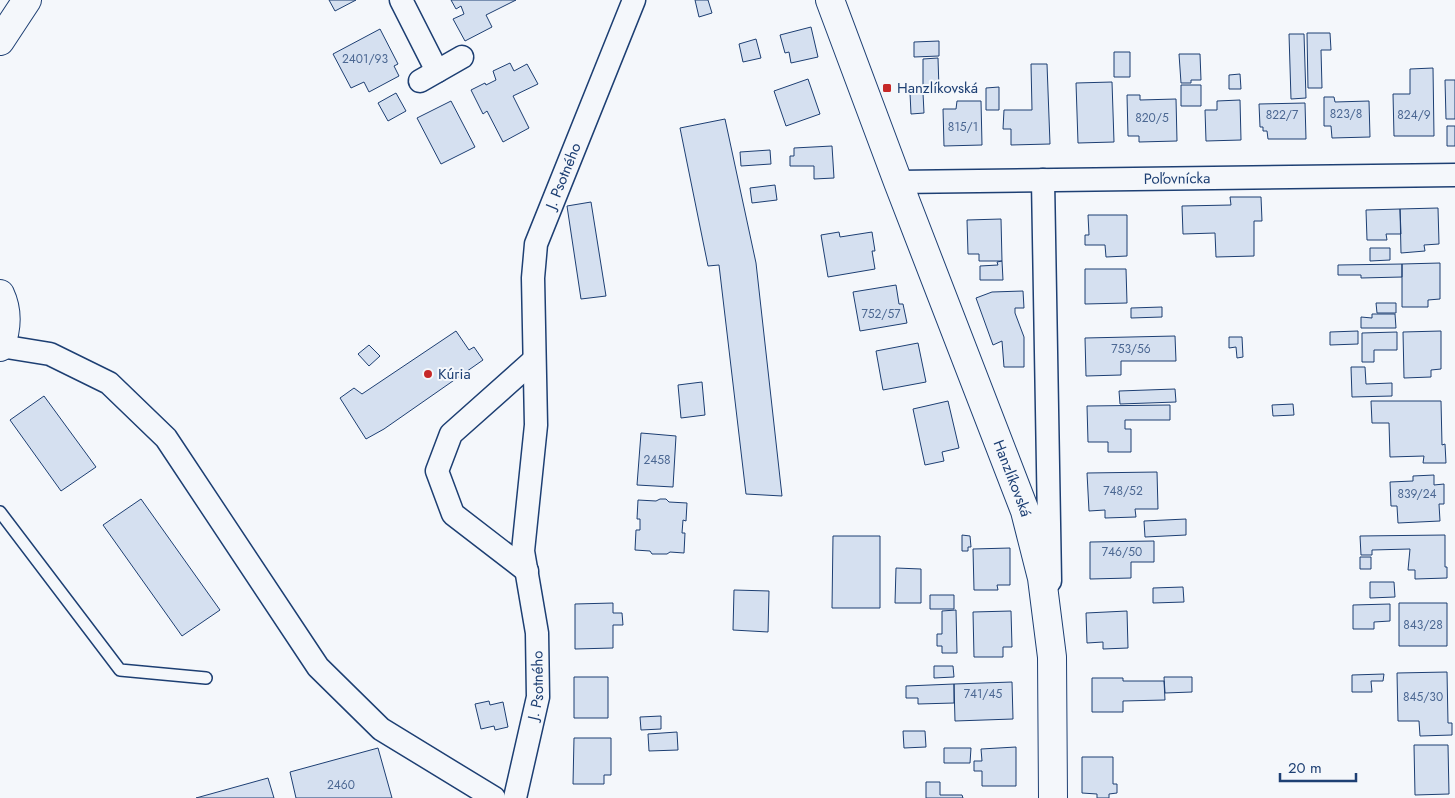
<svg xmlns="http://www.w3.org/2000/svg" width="1455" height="798" viewBox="0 0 1455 798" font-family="Jost,sans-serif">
<rect width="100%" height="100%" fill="#f4f7fb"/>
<path fill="#d5e0f0" stroke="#1d3f73" d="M329,0H356L335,11Z
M451,0H516L486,15L492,27L465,41L453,19L464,14L461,6L456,9Z
M695,0H708L712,13L699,17Z
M811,27L818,57L791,63L789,52L785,53L780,35Z
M380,29L398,64L394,66L399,76L369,92L364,82L351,88L333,54Z
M1307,33H1330L1331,50H1321L1322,88H1308Z
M1289,34H1304L1306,98L1291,99Z
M756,39L761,58L743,62L739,44Z
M939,41V56L914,57V42Z
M1114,52H1130V77H1114Z
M1179,54H1200L1201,80H1191V83H1181Z
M938,58L939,89H923V59Z
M510,63L514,71L527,64L538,84L513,96L529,128L503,142L487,111L483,114L471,90L485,83L486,85L496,80L493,71Z
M1031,64H1047L1050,144L1011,145V129H1003L1004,110H1032Z
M1433,68L1434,136H1394L1393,94H1410V69Z
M1240,74L1241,89H1229V75Z
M808,79L820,114L786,126L774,91Z
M1445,80H1455V119H1446Z
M1112,82L1114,142L1078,143L1076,83Z
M1181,85H1201V106H1181Z
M999,87V110H986V88Z
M396,93L406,111L388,121L378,103Z
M910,93H923L924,113L911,114Z
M1127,95H1140V100L1176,99L1177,141L1139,142V136H1128Z
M1324,97H1334L1335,102L1369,101L1370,137L1332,138L1331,126H1324Z
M1240,100L1241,140L1206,141L1205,110H1217V101Z
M451,101L475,147L441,164L417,118Z
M957,101H981L982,145L944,146L943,109H956Z
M1305,103L1306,139H1268L1267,131H1263V127H1260L1259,104Z
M725,119L756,263L782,496L746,494L719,265L708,266L680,128Z
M1447,126H1455V146H1447Z
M832,146L834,178L814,179V166H790V156H794V148Z
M770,150L771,164L741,166L740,152Z
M775,185L777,200L752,203L750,188Z
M1230,197H1261L1262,221H1254V256L1216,257L1215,233L1183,234L1182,206L1231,205Z
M591,202L606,296L581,299L567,206Z
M1438,208L1439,244L1424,245L1425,251L1401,253L1400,209Z
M1400,209L1401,234H1386L1387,240H1367L1366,210Z
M1088,215H1127V256L1106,257L1105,245H1085V235H1089Z
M1001,219L1002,261H979V254H968L967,220Z
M839,232L840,237L872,232L875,251H872L875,269L828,277L821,235Z
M1370,248H1390V260L1370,261Z
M1002,261L1003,280H980V266L998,265L997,262Z
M1440,263V299L1428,300V307H1402V264Z
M1402,264V277L1361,278V275H1338V265Z
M1085,269H1126L1127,303L1085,304Z
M896,285L899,304H903L907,323L860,331L853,292Z
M1023,291L1024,308H1015V313L1024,337V367H1004L1002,341L993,345L976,298L992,292Z
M1376,303H1396V313H1377Z
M1162,307V317L1131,318V308Z
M1372,314H1395L1396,328H1361V317L1372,318Z
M456,331L469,350L474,347L483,360L384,429L366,439L340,398L354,388L362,394Z
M1358,331V344L1330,345V332Z
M1441,331V369L1431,370V377L1404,378L1403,332Z
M1397,332V350H1374V362H1362V333Z
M1175,336L1176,361H1121V375L1086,376L1085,338Z
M1229,337H1242L1243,357L1237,358L1236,347L1229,348Z
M918,343L926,382L883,390L876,351Z
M369,345L380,356L369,366L358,354Z
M1351,367H1365L1366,384L1392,383V396L1352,397Z
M702,382L705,415L681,418L678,385Z
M1175,389L1176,402L1120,404L1119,391Z
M44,396L96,467L61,491L10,420Z
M948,401L959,448L942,452L944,461L925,465L913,409Z
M1371,401H1441L1442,445L1445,444L1446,463H1423L1424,456L1390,457L1389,423H1372Z
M1293,404L1294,415L1273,416L1272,405Z
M1170,405V420H1125V429H1131V452H1108V442H1088L1087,406Z
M641,433L676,436L673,487L637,485Z
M1157,472L1158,509H1135L1136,517L1105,518V510L1089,511L1087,473Z
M1434,475V485L1444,484V504H1439L1440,521L1398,523L1397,506H1391L1390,482L1413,481V476Z
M141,499L220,610L182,636L103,525Z
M660,499H666L669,502L687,503L686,521L683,520L682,533H685L684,553L670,552L667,554H652L650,551L635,550L636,530H640V519H637L638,500L656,501Z
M1186,519V535L1145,537L1144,521Z
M962,535L970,536L971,547H968V551H962Z
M1445,535V567H1447V578L1415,579V570H1408L1410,549L1372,550V555H1361L1360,536Z
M833,536H880V608H832Z
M1154,541V562H1131V578L1090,579V542Z
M1010,548V585H997L998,590H974L973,549Z
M1360,557H1371V569H1360Z
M896,568L921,569V603H895Z
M1370,582H1394L1395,597L1370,598Z
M1183,587L1184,602L1153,603V588Z
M734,590L769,591L768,632L733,630Z
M930,595H954V609H930Z
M613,603V613H622L623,625H613V648L575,649V604Z
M1399,603H1447V646H1399Z
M1390,604V621L1374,622V629H1353V605Z
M956,610L957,653H942V646H937V634H942V611Z
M1011,611L1012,647H1003V657H974L973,612Z
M1127,611L1128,648L1103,649V642L1087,643L1086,613Z
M934,666H953L954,677L934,678Z
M1447,672L1448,723H1452V735L1420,736L1419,721H1398L1397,673Z
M1384,674L1383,681H1371L1372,692H1352V675Z
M574,677H608V718H574Z
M1164,677H1192V692L1165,693Z
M1092,678H1123V681H1164L1165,700L1123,701V712H1092Z
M1012,682L1013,719L955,721L954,684Z
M954,684V703L918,704V698H906V686Z
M489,701L490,705L503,702L508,727L495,730L494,726L481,729L475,704Z
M661,716V729L641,730L640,717Z
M903,731H925L926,747L904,748Z
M677,732L678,750L649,751L648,734Z
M574,738H611V775H604V784H573Z
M1414,745H1448L1449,794L1415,795Z
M1016,747V786H982V771H974V761H982L981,749Z
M378,748L392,798H296L290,772Z
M944,748H971L970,763H944Z
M1082,757H1113V784H1117V793L1109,794V798H1097V794L1082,793Z
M268,778L274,798H196Z
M926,782H940V795H962L963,798H926Z"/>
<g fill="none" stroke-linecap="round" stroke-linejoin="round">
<defs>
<path id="lane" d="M0,512L120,670L206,678"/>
<g id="street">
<path d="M401,0L437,71"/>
<path d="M420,81L462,57"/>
<path d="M1043,180L1050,581"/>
<path id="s1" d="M898,182L1455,175"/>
<path d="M1,346L50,354L109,383L166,438L318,667L381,729L494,798"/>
<path d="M527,571L453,514L437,471L451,434L534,360"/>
<path id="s2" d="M515,798L538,697L537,633L523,551L536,425L533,278L536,244L634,0"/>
</g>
<g id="secondary">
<path id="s3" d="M830,0L898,182L1025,511L1042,578L1052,657L1053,798"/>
<path d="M0,41L27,0"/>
<path d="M0,294C8,311 7,329 0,347"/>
</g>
</defs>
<use href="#lane" stroke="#1d3f73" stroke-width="14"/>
<use href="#street" stroke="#1d3f73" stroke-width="25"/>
<use href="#secondary" stroke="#1d3f73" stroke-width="30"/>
<use href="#lane" stroke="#f4f7fb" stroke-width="11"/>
<use href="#street" stroke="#f4f7fb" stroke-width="22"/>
<use href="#secondary" stroke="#f4f7fb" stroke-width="28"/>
</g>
<g fill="#c62828" stroke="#f4f7fb" stroke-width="2">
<rect x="882" y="83" width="10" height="10" rx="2.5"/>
<circle cx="428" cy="374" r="5"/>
</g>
<g text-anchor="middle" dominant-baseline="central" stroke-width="4" stroke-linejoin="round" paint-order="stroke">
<g font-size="12" fill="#4b6792">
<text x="365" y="59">2401/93</text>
<text x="1346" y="114">823/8</text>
<text x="1282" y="115">822/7</text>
<text x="1414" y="115">824/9</text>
<text x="1152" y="118">820/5</text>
<text x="963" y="127">815/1</text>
<text x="881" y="314">752/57</text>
<text x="1131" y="349">753/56</text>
<text x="657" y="460">2458</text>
<text x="1123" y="491">748/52</text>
<text x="1417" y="494">839/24</text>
<text x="1122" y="552">746/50</text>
<text x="1423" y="625">843/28</text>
<text x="983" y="694">741/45</text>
<text x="1423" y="697">845/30</text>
<text x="341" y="785">2460</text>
</g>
<g font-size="15" fill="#1d3f73" stroke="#f4f7fb" text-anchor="start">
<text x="897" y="88">Hanzlíkovská</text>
<text x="438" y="374">Kúria</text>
</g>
<g font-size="15" fill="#1d3f73" stroke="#f4f7fb">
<text stroke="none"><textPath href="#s2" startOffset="632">J. Psotného</textPath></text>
<text stroke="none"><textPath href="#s1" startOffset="279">Poľovnícka</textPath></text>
<text stroke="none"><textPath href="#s3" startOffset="512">Hanzlíkovská</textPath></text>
<text stroke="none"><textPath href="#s2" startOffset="115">J. Psotného</textPath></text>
</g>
</g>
<path d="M1280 773v8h76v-8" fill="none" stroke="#1d3f73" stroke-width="2.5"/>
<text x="1288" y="773" font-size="15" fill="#1d3f73" stroke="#f4f7fb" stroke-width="4" paint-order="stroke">20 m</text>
</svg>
